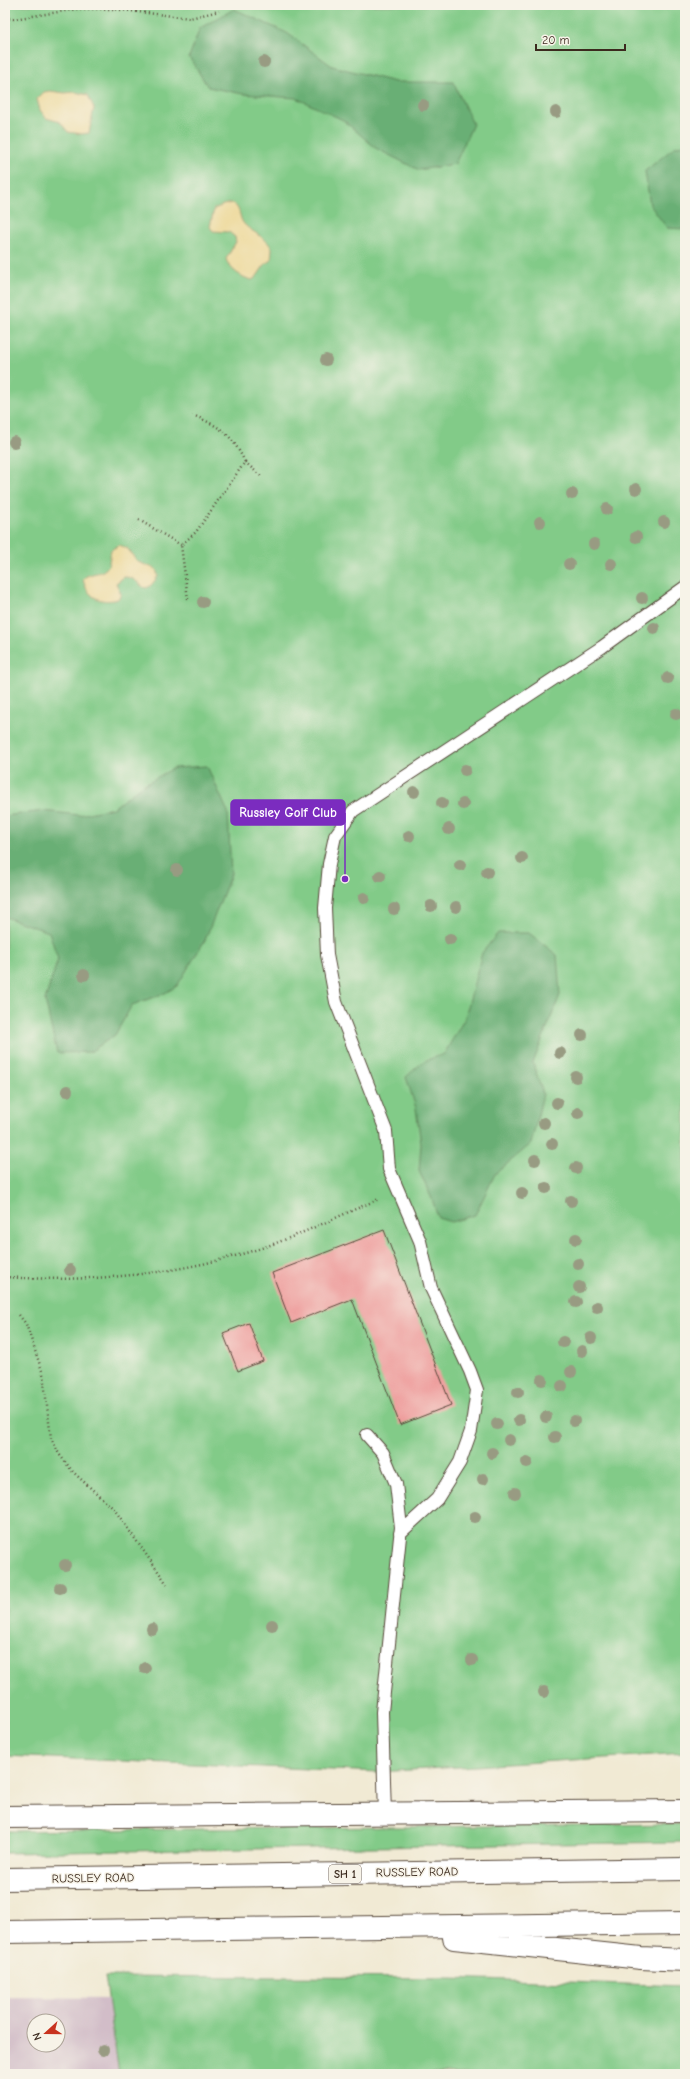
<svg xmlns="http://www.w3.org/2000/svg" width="690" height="2079" viewBox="0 0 690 2079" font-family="'Comic Neue',sans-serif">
<rect width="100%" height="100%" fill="#f7f3e8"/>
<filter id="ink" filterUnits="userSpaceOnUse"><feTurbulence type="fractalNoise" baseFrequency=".025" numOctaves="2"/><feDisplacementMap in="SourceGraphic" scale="8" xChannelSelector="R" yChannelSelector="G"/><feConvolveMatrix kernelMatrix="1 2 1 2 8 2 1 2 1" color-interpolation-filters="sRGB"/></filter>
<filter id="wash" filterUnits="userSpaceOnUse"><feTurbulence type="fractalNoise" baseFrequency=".012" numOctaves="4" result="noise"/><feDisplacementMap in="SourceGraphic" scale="16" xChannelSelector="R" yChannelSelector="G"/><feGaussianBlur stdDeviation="0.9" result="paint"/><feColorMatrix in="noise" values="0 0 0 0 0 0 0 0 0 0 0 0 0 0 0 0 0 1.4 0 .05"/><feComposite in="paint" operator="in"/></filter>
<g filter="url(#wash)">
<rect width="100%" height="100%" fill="#f1ead4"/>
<path fill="#d2bdc8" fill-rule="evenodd" d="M5,1997L108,1998L119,2074H5ZM34,2021H58V2045H34Z"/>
<path fill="#82cb88" stroke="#5e7a53" d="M5,5H685V1753L379,1772L5,1756Z
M685,1824V1842L5,1853V1831Z
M105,1976L451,1978L685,1986V2074H119Z"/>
<path fill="#69af74" stroke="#526c49" d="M234,9L287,33L332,66L395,82H453L473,124L455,164L419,170L377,149L343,120L296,98L243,94L208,87L189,57L200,28Z
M685,145V229L667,228L650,205L645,171L676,146Z
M207,766L228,812L231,874L205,940L177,986L165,993L132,1005L115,1035L90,1052L57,1053L45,1000L58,959L49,932L5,917V816L43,811L79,815L113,808L143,785L174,768Z
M498,933H529L557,955L560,995L533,1063L543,1094L531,1144L495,1174L475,1215L451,1222L438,1218L432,1199L419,1171L421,1144L416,1108L406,1077L424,1061L444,1054L465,1018L482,953Z"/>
<path fill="#eeda9e" stroke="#94825e" d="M50,91L65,93L75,92L88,95L94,108L89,133L82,134L68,132L60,122L46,118L40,110L37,99L44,92Z
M232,203C242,209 238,217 244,224C251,232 267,237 272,249L271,260C261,265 261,275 252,280C242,278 229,269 226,259L236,242L235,237L229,232L213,231L210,227L214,209L223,205Z
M119,545L127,548L138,562L156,569L158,576C141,602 144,577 124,577L116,583L121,594L118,599C100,604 87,597 83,579C90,571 102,576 108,566C110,561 110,554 111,550Z"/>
<g id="blocks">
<path fill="#ee9e9d" d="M384,1230L451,1405L400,1425L352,1299L291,1323L272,1273Z
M249,1323L263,1361L238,1371L223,1333Z"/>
</g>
</g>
<g filter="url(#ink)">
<use href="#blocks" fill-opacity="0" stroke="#564739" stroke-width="1"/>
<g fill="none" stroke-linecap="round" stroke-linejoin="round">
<defs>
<path id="service" d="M367,1435L383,1453L396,1484L401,1527L382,1712L385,1815
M400,1533L437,1499L460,1462L471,1431L477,1390L470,1371L431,1288L420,1241L389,1169L386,1131L336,1002L327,955L325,908L329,864L335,836L353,811L602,647L685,587"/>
<path id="trunk" d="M5,1817L685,1811
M5,1879L685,1869
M5,1932L685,1923
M454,1938L641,1958L685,1960"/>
</defs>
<use href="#service" stroke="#564739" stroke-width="14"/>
<use href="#trunk" stroke="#564739" stroke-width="24"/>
<path stroke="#564739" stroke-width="2.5" stroke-dasharray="1 3" stroke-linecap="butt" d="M5,18L13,19L78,9H113L190,18L219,11
M245,462L262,477
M139,520L181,545
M188,599L181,545L196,532L245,462C230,432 222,428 193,415
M5,1277C96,1283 190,1274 276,1243C311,1230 345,1213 379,1199
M19,1315L26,1324L43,1374L51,1438L59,1454L73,1472L114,1509L167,1584"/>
<use href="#service" stroke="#fff" stroke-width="12"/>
<use href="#trunk" stroke="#fff" stroke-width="22"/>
</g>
<g fill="#989b82">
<circle cx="264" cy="62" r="6"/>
<circle cx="423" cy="105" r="6"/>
<circle cx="556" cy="112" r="6"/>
<circle cx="326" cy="360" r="6"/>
<circle cx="14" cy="442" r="6"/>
<circle cx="636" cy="489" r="6"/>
<circle cx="572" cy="494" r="6"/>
<circle cx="607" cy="509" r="6"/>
<circle cx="540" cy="522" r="6"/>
<circle cx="664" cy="522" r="6"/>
<circle cx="636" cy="537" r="6"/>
<circle cx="594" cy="544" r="6"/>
<circle cx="569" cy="564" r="6"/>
<circle cx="611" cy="564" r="6"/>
<circle cx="642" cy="598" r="6"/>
<circle cx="203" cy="602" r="6"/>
<circle cx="654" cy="628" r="6"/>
<circle cx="668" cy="678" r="6"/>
<circle cx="676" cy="714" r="6"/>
<circle cx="465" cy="770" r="6"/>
<circle cx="414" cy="792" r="6"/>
<circle cx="442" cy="803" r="6"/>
<circle cx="463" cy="804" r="6"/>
<circle cx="449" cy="829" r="6"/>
<circle cx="409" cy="836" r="6"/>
<circle cx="522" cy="858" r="6"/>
<circle cx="460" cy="865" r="6"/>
<circle cx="177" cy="870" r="6"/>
<circle cx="487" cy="872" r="6"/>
<circle cx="380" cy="876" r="6"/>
<circle cx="364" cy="898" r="6"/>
<circle cx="431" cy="906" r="6"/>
<circle cx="456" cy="907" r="6"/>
<circle cx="394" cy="909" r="6"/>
<circle cx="450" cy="939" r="6"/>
<circle cx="84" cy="975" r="6"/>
<circle cx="582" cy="1035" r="6"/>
<circle cx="560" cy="1053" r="6"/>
<circle cx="576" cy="1077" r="6"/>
<circle cx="67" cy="1091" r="6"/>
<circle cx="557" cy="1103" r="6"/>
<circle cx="578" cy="1113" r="6"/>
<circle cx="544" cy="1123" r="6"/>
<circle cx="552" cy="1144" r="6"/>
<circle cx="535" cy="1160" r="6"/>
<circle cx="576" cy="1168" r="6"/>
<circle cx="546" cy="1188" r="6"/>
<circle cx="522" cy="1193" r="6"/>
<circle cx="571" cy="1201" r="6"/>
<circle cx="576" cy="1239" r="6"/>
<circle cx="578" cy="1264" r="6"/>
<circle cx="70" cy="1270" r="6"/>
<circle cx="579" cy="1287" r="6"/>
<circle cx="576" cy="1302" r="6"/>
<circle cx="597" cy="1307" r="6"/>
<circle cx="591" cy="1338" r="6"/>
<circle cx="563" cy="1342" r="6"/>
<circle cx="582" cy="1351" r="6"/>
<circle cx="571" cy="1372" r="6"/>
<circle cx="542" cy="1380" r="6"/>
<circle cx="562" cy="1386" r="6"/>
<circle cx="518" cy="1392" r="6"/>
<circle cx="546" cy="1417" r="6"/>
<circle cx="519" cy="1420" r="6"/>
<circle cx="574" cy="1421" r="6"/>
<circle cx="497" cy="1424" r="6"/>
<circle cx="555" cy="1437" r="6"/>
<circle cx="509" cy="1440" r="6"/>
<circle cx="492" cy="1453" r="6"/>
<circle cx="527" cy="1462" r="6"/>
<circle cx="483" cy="1479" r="6"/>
<circle cx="515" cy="1493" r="6"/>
<circle cx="475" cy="1517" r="6"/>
<circle cx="65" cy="1565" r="6"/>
<circle cx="60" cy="1588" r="6"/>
<circle cx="272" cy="1625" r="6"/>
<circle cx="152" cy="1629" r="6"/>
<circle cx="472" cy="1660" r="6"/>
<circle cx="145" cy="1668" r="6"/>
<circle cx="544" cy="1692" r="6"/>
<circle cx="103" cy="2050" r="6"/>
</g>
</g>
<g text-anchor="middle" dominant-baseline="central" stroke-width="3" stroke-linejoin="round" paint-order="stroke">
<rect fill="#f7f3e8" stroke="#73665b" stroke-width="1" x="329" y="1865" width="32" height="18" rx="3"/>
<g font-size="11" font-weight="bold" fill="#3b2a1e">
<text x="345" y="1874">SH 1</text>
</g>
<g font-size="12" fill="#3b2a1e" stroke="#f7f3e8">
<text transform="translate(417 1872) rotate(-1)">RUSSLEY ROAD</text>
<text transform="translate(93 1878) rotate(-1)">RUSSLEY ROAD</text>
</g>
</g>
<path fill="none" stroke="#7b2cbf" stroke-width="1.5" d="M345 879L345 813"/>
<circle fill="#7b2cbf" stroke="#f7f3e8" stroke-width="1.5" cx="345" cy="879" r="4"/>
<rect fill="#7b2cbf" stroke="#7b2cbf" stroke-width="1.5" x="231" y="800" width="114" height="25" rx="4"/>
<g font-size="13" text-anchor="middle" font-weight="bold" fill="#fff">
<text x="288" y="817">Russley Golf Club</text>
</g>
<rect width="690" height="2079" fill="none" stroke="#f7f3e8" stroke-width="20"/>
<g transform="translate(46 2033) rotate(249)"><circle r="19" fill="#f7f3e8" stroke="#aca397"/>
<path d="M0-3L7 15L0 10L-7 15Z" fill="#c8321e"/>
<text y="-6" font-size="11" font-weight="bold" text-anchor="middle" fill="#3b2a1e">N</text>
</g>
<path d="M536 44v6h89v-6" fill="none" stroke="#3b2a1e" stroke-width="2"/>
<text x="542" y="44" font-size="12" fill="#3b2a1e" stroke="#f7f3e8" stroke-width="3" paint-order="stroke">20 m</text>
</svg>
